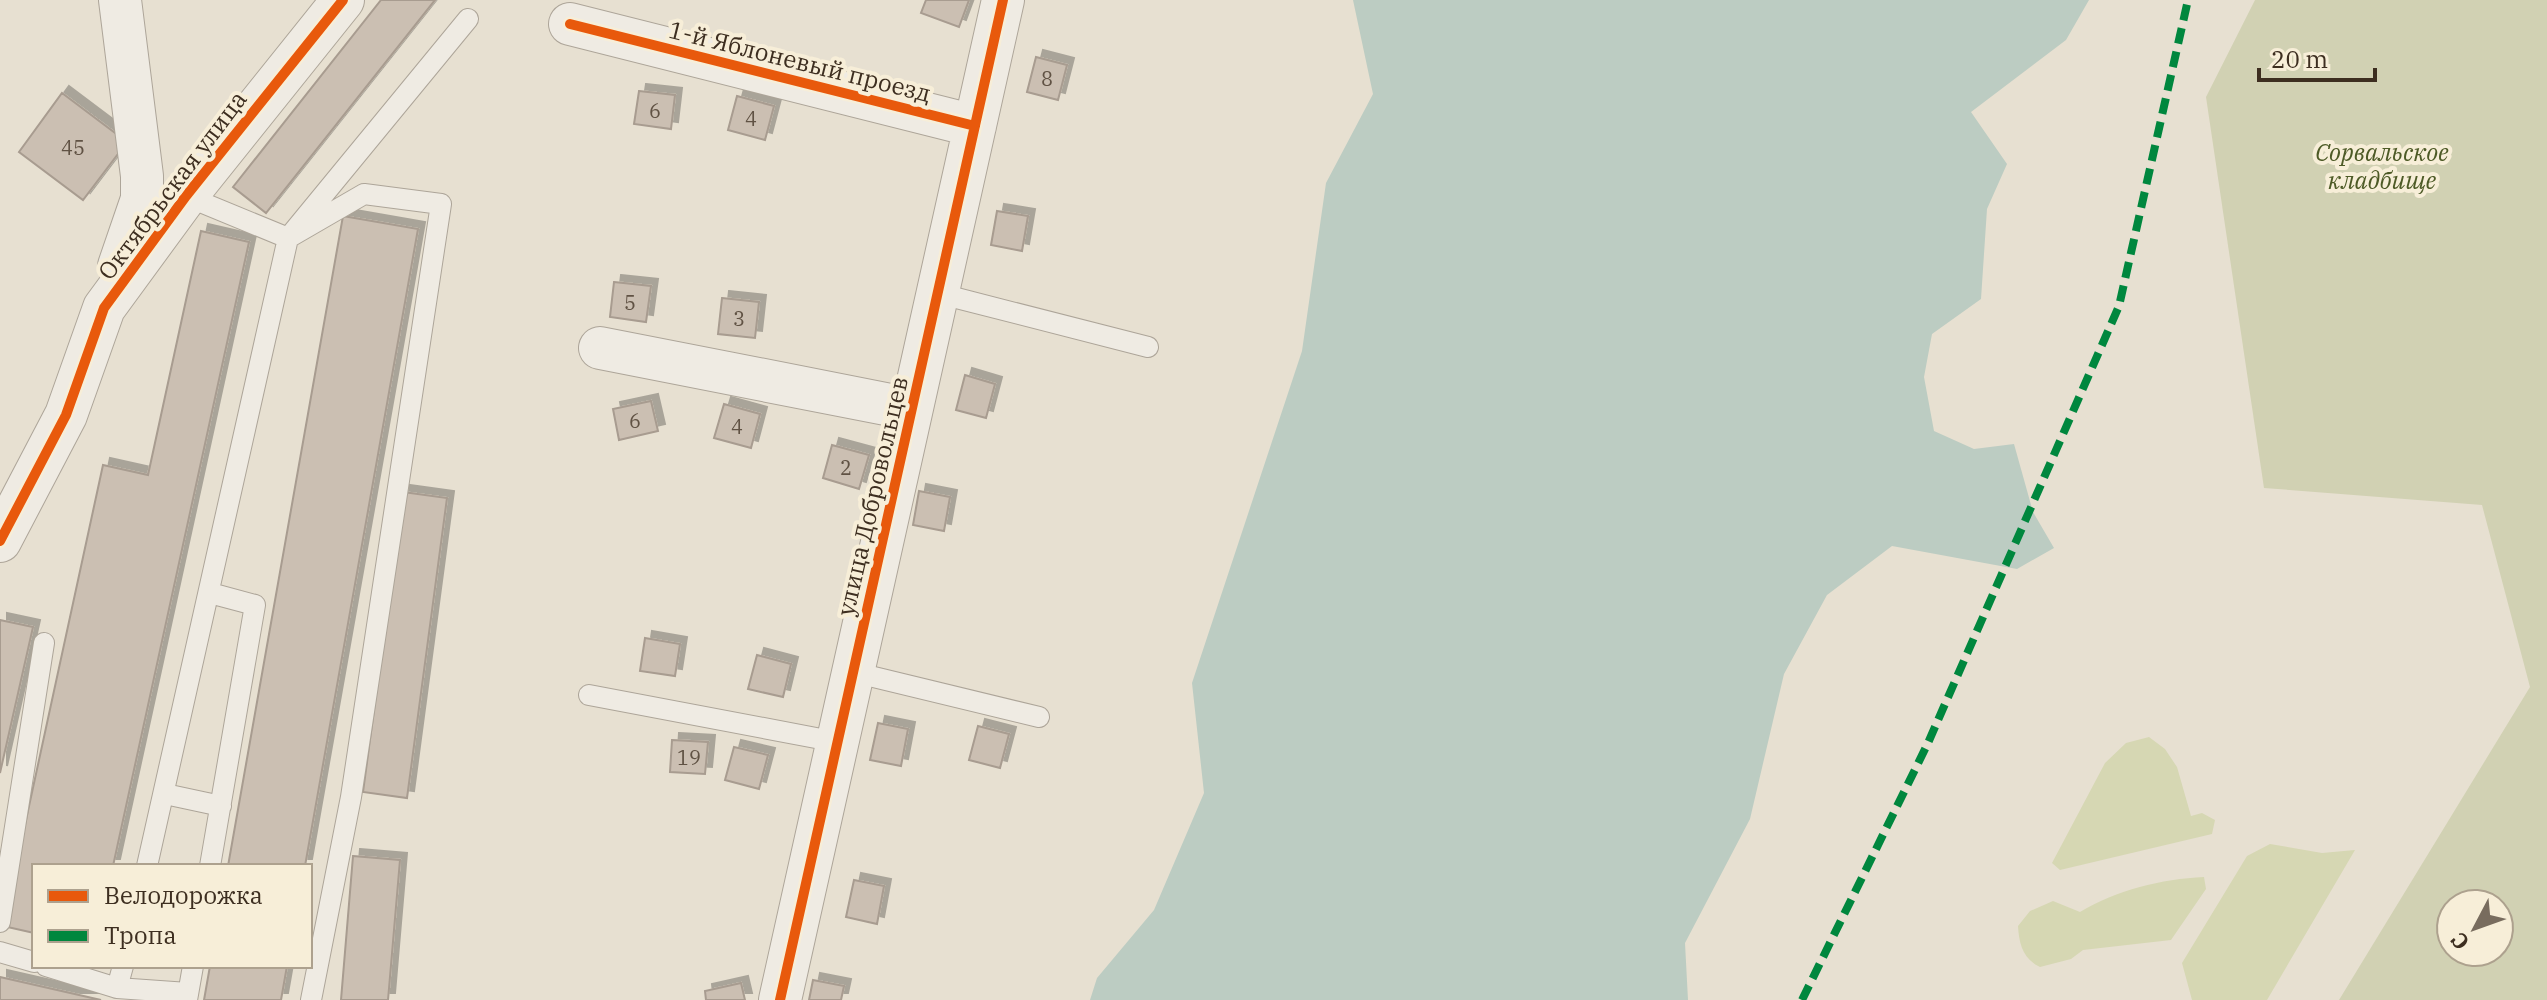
<svg xmlns="http://www.w3.org/2000/svg" width="2547" height="1000" viewBox="0 0 2547 1000" font-family="'IBM Plex Serif',serif">
<defs>
<filter id="shadow"><feDropShadow dx="7" dy="-7" stdDeviation="0" flood-color="#0004"/></filter>
</defs>
<rect width="100%" height="100%" fill="#e7e0d1"/>
<path fill="#d6d7b3" d="M2149,737L2165,749L2177,767L2191,816L2202,813L2215,820L2212,834L2060,870L2052,863L2105,763L2126,743Z
M2270,844L2322,853L2355,850L2267,1000H2192L2182,963L2247,856Z
M2204,877L2206,889L2171,940L2083,950L2071,959L2040,967C2023,959 2019,944 2018,926L2030,911L2053,901L2080,912C2117,890 2161,879 2204,877Z"/>
<path fill="#d1d1b3" fill-rule="evenodd" d="M2255,0H2547V1000H2339L2530,687L2482,505L2264,488L2206,97ZM2451,904H2499V952H2451Z"/>
<path fill="#bcccc2" d="M1353,0H2089L2066,40L1971,112L2007,164L1987,209L1981,299L1932,334L1924,377L1934,431L1974,449L2014,444L2033,512L2054,548L2017,569L1892,546L1827,595L1784,674L1750,819L1685,943L1688,1000H1090L1097,978L1154,910L1204,793L1192,683L1302,351L1326,183L1373,94Z"/>
<path fill="#cbbfb2" stroke="#a89c90" stroke-width="2" filter="url(#shadow)" d="M381,0H435L266,213L233,187Z
M926,0H969L959,27L921,13Z
M1036,57L1067,65L1058,100L1027,92Z
M639,91L675,95L671,129L634,124Z
M62,93L127,142L83,200L19,152Z
M737,96L774,106L765,140L728,130Z
M997,211L1028,216L1022,251L991,245Z
M343,216L418,229L305,866H228Z
M201,231L249,242L113,866H34V933L3,926L103,465L148,475Z
M614,282L651,286L646,322L610,317Z
M722,298L759,302L755,338L718,334Z
M965,375L995,384L986,418L956,410Z
M651,401L658,431L619,440L613,409Z
M724,404L760,414L751,448L714,438Z
M832,445L869,455L859,489L823,478Z
M919,491L950,497L944,531L913,525Z
M403,492L447,498L407,798L363,792Z
M0,620L33,627L0,773Z
M645,638L680,644L675,676L640,671Z
M757,655L791,664L783,697L748,689Z
M878,723L908,729L901,766L870,760Z
M978,726L1009,734L1000,768L969,760Z
M672,740L708,742L705,774L670,772Z
M734,747L768,755L759,789L725,780Z
M353,856L400,860L388,1000H341Z
M854,880L884,886L877,924L846,917Z
M210,966H287L281,1000H204Z
M0,977L101,1000H0Z
M813,980L844,986L841,1000H809Z
M741,983L745,1000H706L705,991Z"/>
<g fill="none" stroke-linecap="round" stroke-linejoin="round">
<defs>
<path id="service" d="M937,293L1148,347
M210,593L255,605L210,866
M853,672L1039,717
M589,695L837,742
M165,794L221,806
M147,866L288,238L186,196
M0,922L44,643
M0,952L34,962
M46,966L117,988L123,966
M117,988L188,993
M187,1000L193,966
M311,1000L351,797L441,204L364,194L288,238L468,19"/>
<path id="minor" d="M570,24L975,126
M119,266L142,199V176L120,0
M600,348L911,409
M0,541L66,415L104,308L186,196L343,0
M780,1000L1003,0"/>
</defs>
<use href="#service" stroke="#ada599" stroke-width="22"/>
<use href="#minor" stroke="#ada599" stroke-width="44"/>
<use href="#service" stroke="#efebe3" stroke-width="20"/>
<use href="#minor" stroke="#efebe3" stroke-width="42"/>
<path stroke="#00873e" stroke-width="8" stroke-dasharray="16 8" stroke-linecap="butt" d="M1802,1000L1928,743L2119,306L2188,0"/>
<defs>
<path id="cycleway" d="M570,24L975,126
M0,541L66,415L104,308L186,196L343,0
M780,1000L1003,0"/>
</defs>
<use href="#cycleway" stroke="#f7eed8" stroke-width="15"/>
<use href="#cycleway" stroke="#e8590c" stroke-width="10"/>
</g>
<g text-anchor="middle" dominant-baseline="central" stroke-width="8" stroke-linejoin="round" paint-order="stroke">
<g font-size="20" fill="#605244">
<text x="1047" y="78">8</text>
<text x="655" y="110">6</text>
<text x="751" y="118">4</text>
<text x="73" y="147">45</text>
<text x="630" y="302">5</text>
<text x="739" y="318">3</text>
<text x="635" y="420">6</text>
<text x="737" y="426">4</text>
<text x="846" y="467">2</text>
<text x="689" y="757">19</text>
</g>
<g font-size="24" fill="#3d2e20" stroke="#f7eed8">
<text transform="translate(800 61) rotate(14)">1-й Яблоневый проезд</text>
<text transform="translate(172 185) rotate(-53)">Октябрьская улица</text>
<text transform="translate(872 496) rotate(-77)">улица Добровольцев</text>
</g>
<g font-size="24" font-style="italic" fill="#4d5a26" stroke="#f7eed8">
<text x="2382" y="152">Сорвальское<tspan x="2382" dy="28">кладбище</tspan></text>
</g>
</g>
<rect x="32" y="864" width="280" height="104" fill="#f7eed8" stroke="#ada18e" stroke-width="2"/>
<rect x="48" y="890" width="40" height="12" fill="#e8590c" stroke="#ada18e" stroke-width="2"/>
<text x="104" y="904" font-size="24" fill="#3d2e20">Велодорожка</text>
<rect x="48" y="930" width="40" height="12" fill="#00873e" stroke="#ada18e" stroke-width="2"/>
<text x="104" y="944" font-size="24" fill="#3d2e20">Тропа</text>
<g transform="translate(2475 928) rotate(229)"><circle r="38" fill="#f7eed8" stroke="#ada18e" stroke-width="2"/>
<path d="M0-6L14 30L0 20L-14 30Z" fill="#786c5e"/>
<text y="-12" font-size="22" font-weight="bold" text-anchor="middle" fill="#3d2e20">С</text>
</g>
<path d="M2259 68v12h116v-12" fill="none" stroke="#3d2e20" stroke-width="4"/>
<text x="2271" y="68" font-size="24" fill="#3d2e20" stroke="#f7eed8" stroke-width="6" paint-order="stroke">20 m</text>
</svg>
